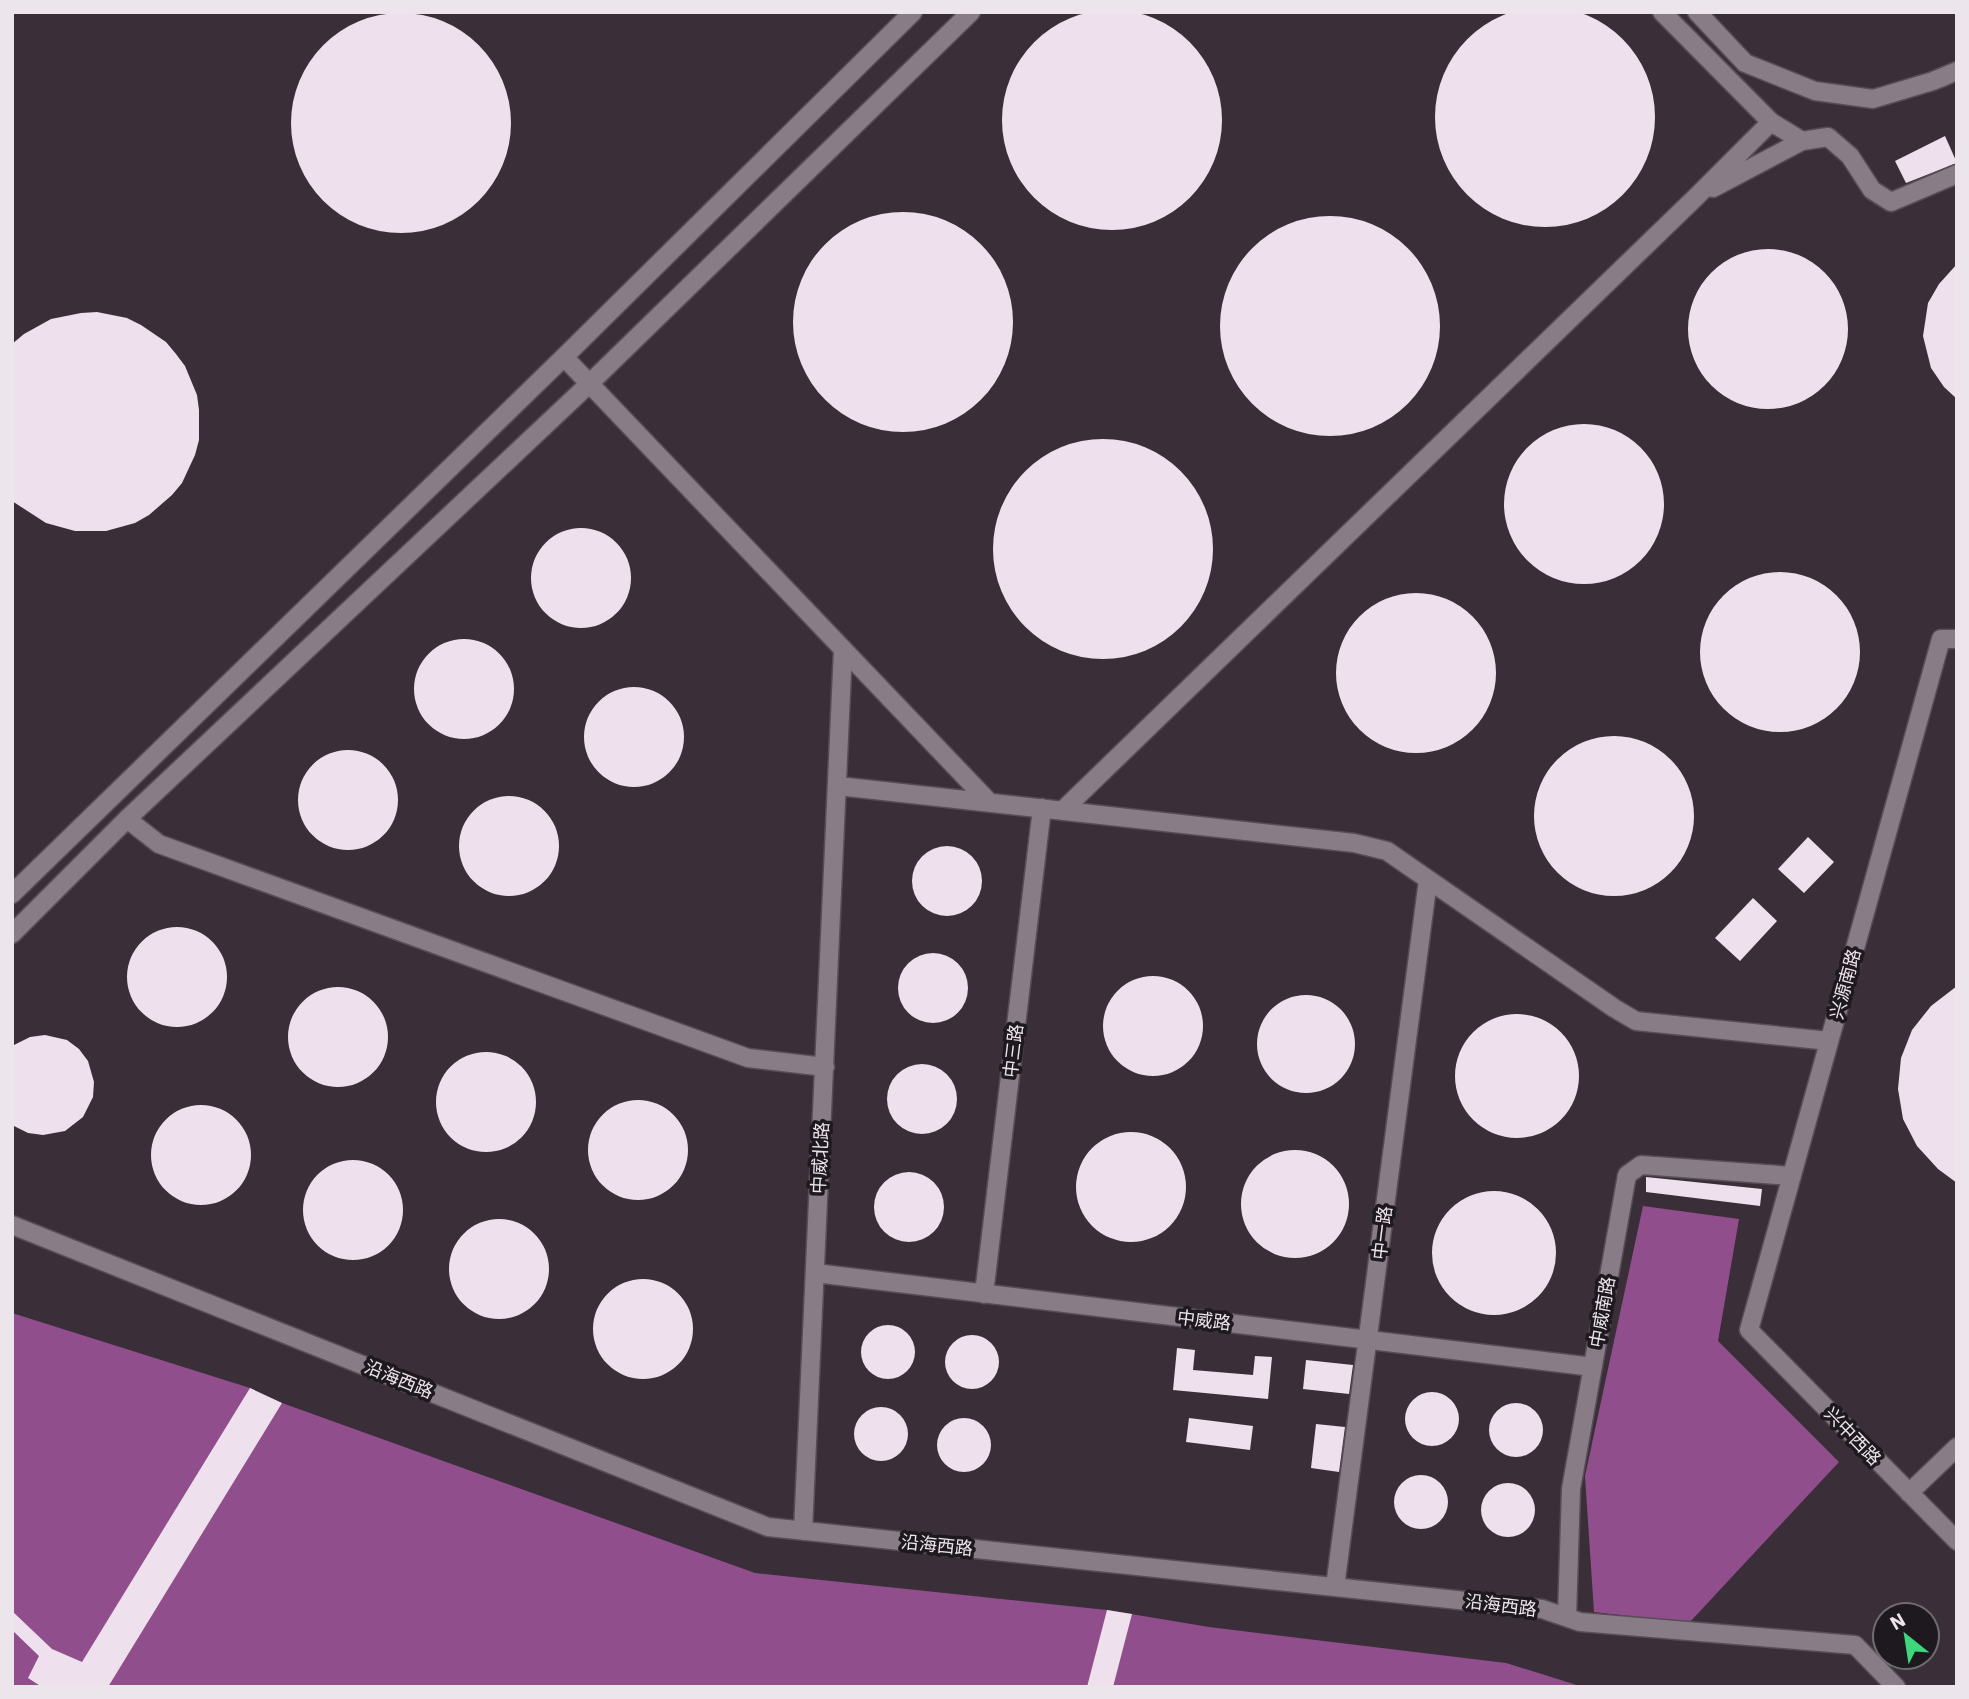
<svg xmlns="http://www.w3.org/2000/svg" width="1969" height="1699" viewBox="0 0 1969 1699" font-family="'IBM Plex Sans','Noto Sans SC',sans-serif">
<rect width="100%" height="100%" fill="#3a2f39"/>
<path fill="#914e8c" d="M1643,1206L1739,1219L1718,1341L1839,1462L1689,1623L1594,1612L1585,1476Z
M12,1313L250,1388L282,1403L755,1573L1107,1610L1209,1627L1506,1663L1583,1687H12Z"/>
<path fill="#eee0ec" d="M1435 117a110 110 0 1 1 220 0a110 110 0 1 1-220 0Z
M1002 120a110 110 0 1 1 220 0a110 110 0 1 1-220 0Z
M291 123a110 110 0 1 1 220 0a110 110 0 1 1-220 0Z
M1945,136L1957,163L1906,183L1895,161Z
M793 322a110 110 0 1 1 220 0a110 110 0 1 1-220 0Z
M1220 326a110 110 0 1 1 220 0a110 110 0 1 1-220 0Z
M1688 329a80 80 0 1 1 160 0a80 80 0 1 1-160 0Z
M1957,264V399L1944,387L1931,368L1923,336L1928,303L1939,284Z
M97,312L127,318L141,325L166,342L176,354L185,366L197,395L199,410V440L195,455L182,483L172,495L149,515L135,523L106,531H75L46,523L12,501V344L24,334L51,319L81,313Z
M1504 504a80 80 0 1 1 160 0a80 80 0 1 1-160 0Z
M993 549a110 110 0 1 1 220 0a110 110 0 1 1-220 0Z
M531 578a50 50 0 1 1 100 0a50 50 0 1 1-100 0Z
M1700 652a80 80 0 1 1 160 0a80 80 0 1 1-160 0Z
M1336 673a80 80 0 1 1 160 0a80 80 0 1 1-160 0Z
M414 689a50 50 0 1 1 100 0a50 50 0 1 1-100 0Z
M584 737a50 50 0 1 1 100 0a50 50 0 1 1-100 0Z
M1534 816a80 80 0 1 1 160 0a80 80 0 1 1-160 0Z
M298 800a50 50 0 1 1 100 0a50 50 0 1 1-100 0Z
M459 846a50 50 0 1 1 100 0a50 50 0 1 1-100 0Z
M1808,837L1834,862L1804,893L1778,869Z
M912 881a35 35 0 1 1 70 0a35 35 0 1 1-70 0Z
M1753,898L1777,921L1740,961L1715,938Z
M127 977a50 50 0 1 1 100 0a50 50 0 1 1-100 0Z
M898 988a35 35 0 1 1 70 0a35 35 0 1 1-70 0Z
M1103 1026a50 50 0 1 1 100 0a50 50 0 1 1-100 0Z
M1957,986V1183L1938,1169L1917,1146L1903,1119L1898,1089L1901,1058L1912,1030L1931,1006Z
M288 1037a50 50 0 1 1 100 0a50 50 0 1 1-100 0Z
M1257 1044a49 49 0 1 1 98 0a49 49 0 1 1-98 0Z
M1455 1076a62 62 0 1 1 124 0a62 62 0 1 1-124 0Z
M45,1035L67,1040L79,1049L88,1061L94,1082L93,1097L83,1117L65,1131L43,1135L28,1133L12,1125V1046L30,1037Z
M436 1102a50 50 0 1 1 100 0a50 50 0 1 1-100 0Z
M887 1099a35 35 0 1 1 70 0a35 35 0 1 1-70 0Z
M588 1150a50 50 0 1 1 100 0a50 50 0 1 1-100 0Z
M151 1155a50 50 0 1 1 100 0a50 50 0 1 1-100 0Z
M1076 1187a55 55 0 1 1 110 0a55 55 0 1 1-110 0Z
M1241 1204a54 54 0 1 1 108 0a54 54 0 1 1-108 0Z
M303 1210a50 50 0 1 1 100 0a50 50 0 1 1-100 0Z
M874 1207a35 35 0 1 1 70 0a35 35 0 1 1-70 0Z
M1646,1177L1762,1189L1760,1206L1646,1192Z
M1432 1253a62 62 0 1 1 124 0a62 62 0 1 1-124 0Z
M449 1269a50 50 0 1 1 100 0a50 50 0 1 1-100 0Z
M593 1329a50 50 0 1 1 100 0a50 50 0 1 1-100 0Z
M861 1352a27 27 0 1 1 54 0a27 27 0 1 1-54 0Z
M945 1362a27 27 0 1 1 54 0a27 27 0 1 1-54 0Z
M1177,1348L1195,1350L1193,1370L1253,1375L1255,1356L1272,1357L1268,1399L1173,1390Z
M1306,1360L1353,1365L1349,1394L1303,1389Z
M250,1388L282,1403L108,1687H42L28,1678L39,1656L12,1630V1611L52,1649L82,1662Z
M1405 1419a27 27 0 1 1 54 0a27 27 0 1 1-54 0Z
M1489 1430a27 27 0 1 1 54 0a27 27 0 1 1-54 0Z
M854 1434a27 27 0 1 1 54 0a27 27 0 1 1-54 0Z
M1189,1418L1253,1426L1250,1450L1186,1442Z
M937 1445a27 27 0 1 1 54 0a27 27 0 1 1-54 0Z
M1316,1424L1345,1427L1339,1472L1311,1468Z
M1394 1502a27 27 0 1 1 54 0a27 27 0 1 1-54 0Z
M1481 1510a27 27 0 1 1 54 0a27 27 0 1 1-54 0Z
M1107,1610L1132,1614L1113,1687H1087Z"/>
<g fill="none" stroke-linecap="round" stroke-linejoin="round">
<defs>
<path id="minor" d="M1697,12L1745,63L1815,91L1873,99L1933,81L1957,71
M1771,122L1802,141
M1713,188L1802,141L1828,137L1850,156L1872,190L1891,202L1957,174
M564,357L990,803
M1957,639H1941L1749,1330L1957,1541
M838,786L1354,843L1387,851L1614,1008L1636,1021L1829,1041
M1062,811L1697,196L1771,122L1662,12
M127,819L589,384L971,12
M12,894L564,357L913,12
M12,934L127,819L159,844L748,1058L825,1067
M12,1225L768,1527L1542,1609L1580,1622L1855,1645L1896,1687
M815,1273L1593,1367
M984,1294L1042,808
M1909,1493L1957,1447
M803,1531L843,649
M1335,1587L1428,880
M1567,1617L1571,1489L1627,1175L1641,1165L1792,1176"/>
</defs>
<use href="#minor" stroke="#564d55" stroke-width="21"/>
<use href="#minor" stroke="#887c87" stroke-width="18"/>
</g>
<g text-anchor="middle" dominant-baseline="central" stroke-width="7" stroke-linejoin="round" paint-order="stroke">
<g font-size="18" fill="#ece5eb" stroke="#1e191e">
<text transform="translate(1845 984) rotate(-75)">兴源南路</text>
<text transform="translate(1013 1051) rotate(-83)">中三路</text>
<text transform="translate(820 1158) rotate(-87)">中威北路</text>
<text transform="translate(1382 1233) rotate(-83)">中一路</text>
<text transform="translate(1602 1312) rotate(-80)">中威南路</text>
<text transform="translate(1204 1320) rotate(7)">中威路</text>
<text transform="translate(399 1379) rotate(22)">沿海西路</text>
<text transform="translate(1853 1436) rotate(46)">兴中西路</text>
<text transform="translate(937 1545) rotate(6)">沿海西路</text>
<text transform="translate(1501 1605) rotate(7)">沿海西路</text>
</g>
</g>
<rect width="1969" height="1699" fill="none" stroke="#ece5eb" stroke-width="28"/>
<g transform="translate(1906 1636) rotate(330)"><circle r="33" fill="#1e191e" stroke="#706b70" stroke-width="2"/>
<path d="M0-5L12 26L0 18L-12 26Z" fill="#3ed77d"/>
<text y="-10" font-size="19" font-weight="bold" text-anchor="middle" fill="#ece5eb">N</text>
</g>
</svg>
